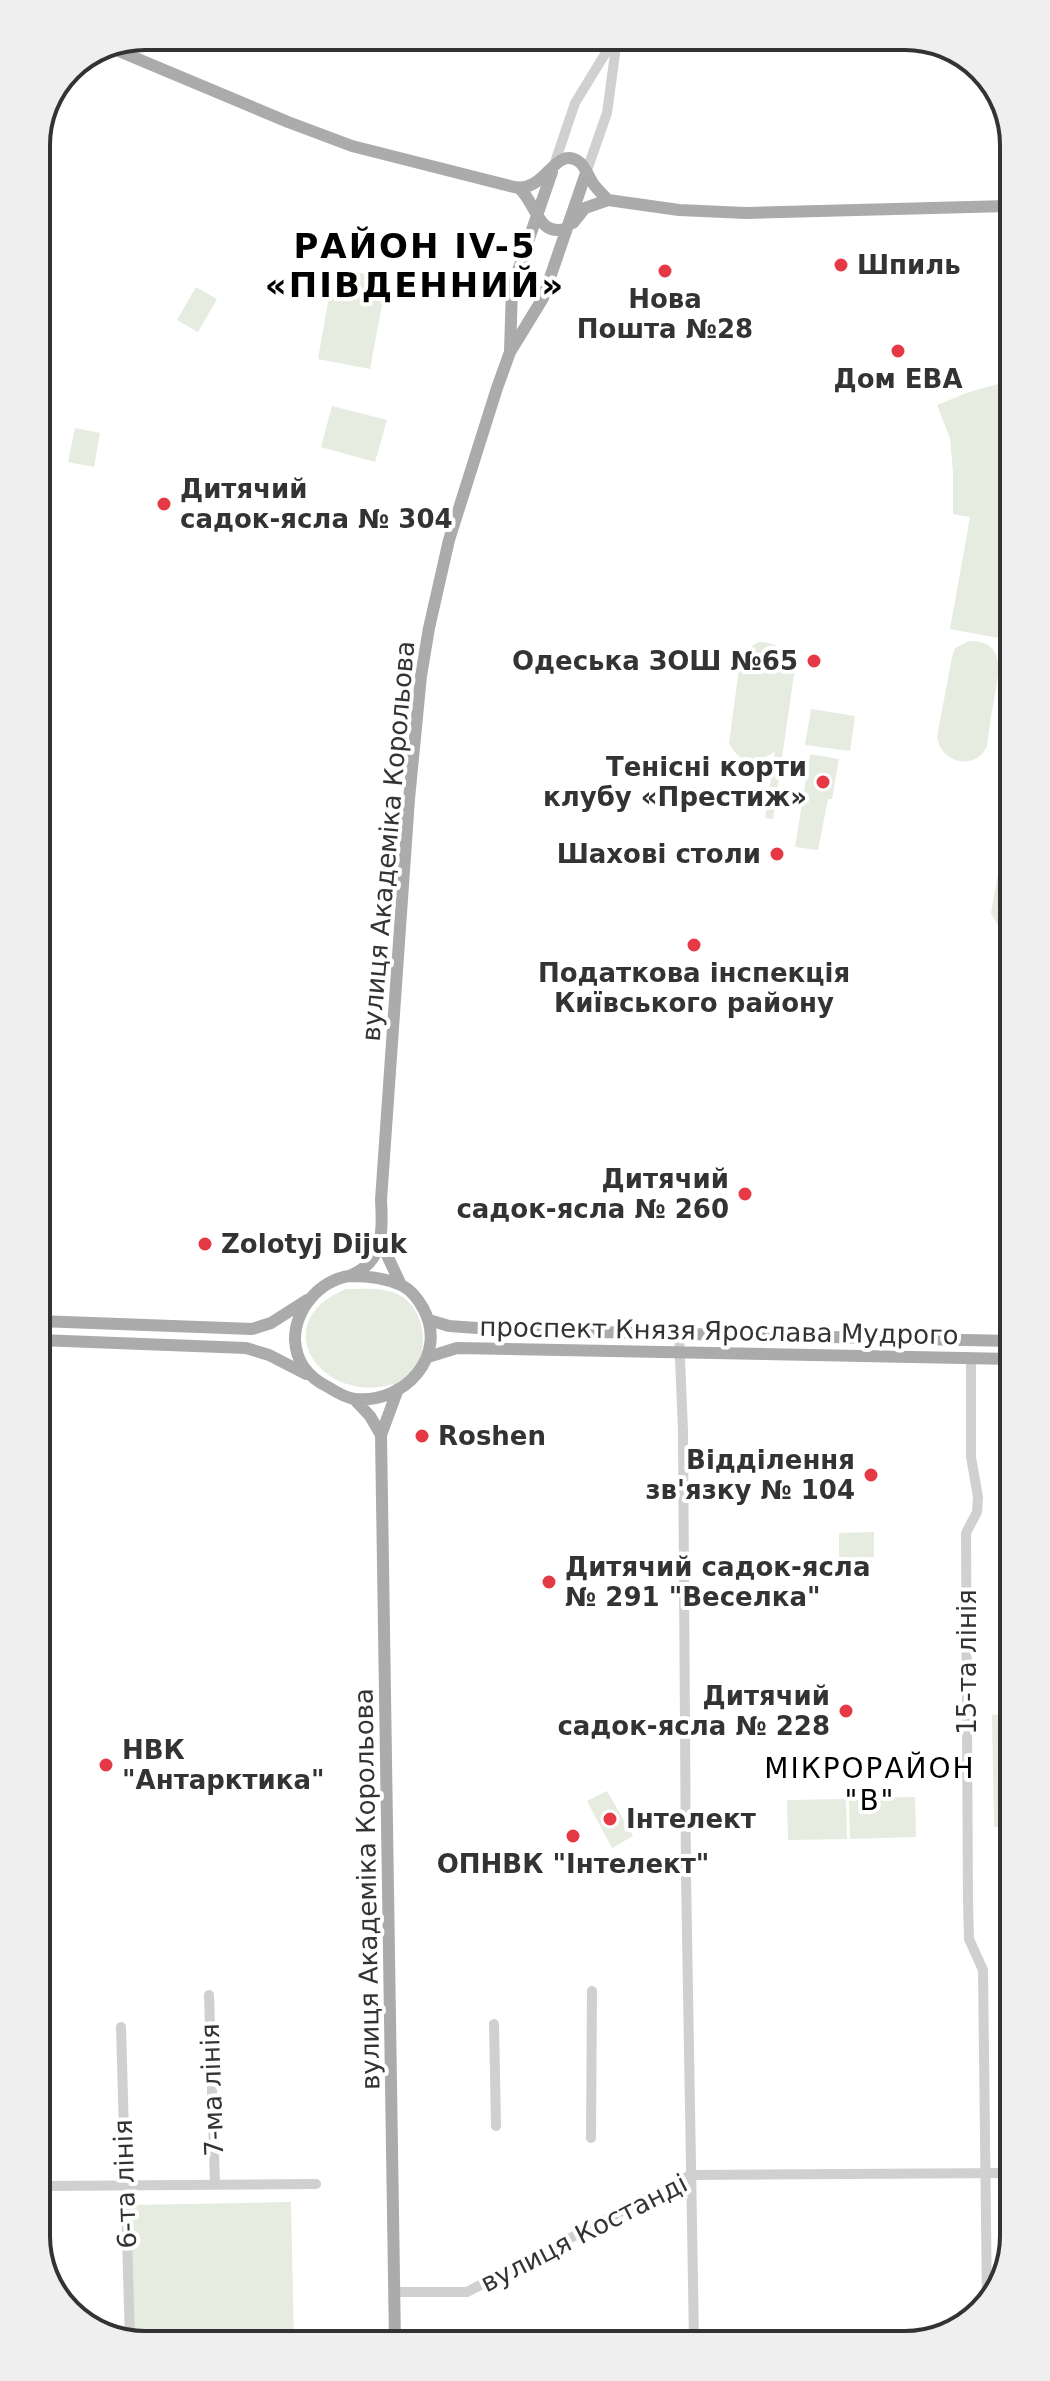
<svg xmlns="http://www.w3.org/2000/svg" width="1050" height="2381" viewBox="0 0 1050 2381" font-family="'DejaVu Sans',sans-serif">
<rect width="100%" height="100%" fill="#fff"/>
<path fill="#e6ecdf" d="M334,268L387,278L370,369L318,359Z
M196,287L217,299L198,332L177,320Z
M1009,381L1010,640L950,629L970,517L953,514V472L950,438L937,405L969,392Z
M332,406L387,420L375,462L321,447Z
M75,428L100,433L94,467L68,462Z
M969,641C1008,640 998,675 994,700C991,715 989,731 987,746C976,771 941,764 937,737L952,657L955,648Z
M759,642C775,642 787,650 789,666L795,668L773,819L765,818L775,751C758,764 740,766 729,743L740,662C744,652 749,647 759,642Z
M811,709L855,716L850,751L805,745Z
M810,754L839,759L832,799H828L818,850L795,847Z
M1010,810V921L998,926L991,913Z
M346,1289C362,1289 380,1287 395,1293C423,1304 430,1343 416,1367C409,1378 397,1384 385,1386C319,1400 266,1322 346,1289Z
M874,1532V1557L839,1558V1533Z
M1013,1714V1827H994L992,1715Z
M607,1791L633,1836L612,1848L587,1801Z
M915,1797L916,1837L850,1839L849,1798Z
M846,1799L847,1839L788,1840L787,1800Z
M291,2202L294,2344L133,2343L130,2205Z"/>
<g fill="none" stroke-linecap="round" stroke-linejoin="round">
<path stroke="#d0d0d0" stroke-width="10" d="M554,165L575,103L616,36
M586,173L607,113L617,39
M679,1334L683,1431L686,1875L694,2341
M971,1358V1457L978,1497L977,1512L966,1533L968,1901L969,1939L983,1970L987,2303
M209,1995L215,2184
M494,2024L496,2126
M121,2027L130,2342
M591,2138L592,1991
M42,2186L316,2184
M395,2292H467L691,2175L1014,2173"/>
<path stroke="#ababab" stroke-width="12" d="M114,49L288,122L352,146L514,187C546,193 554,146 578,161C586,166 589,179 595,186C599,191 604,196 608,200
M519,188C536,202 538,239 567,228
M573,223L585,208L608,200L679,210L746,213L1008,206
M510,351L512,288L552,172
M380,1249L386,1253L401,1285
M349,1276C384,1263 383,1231 381,1200L409,799L421,676L429,628L449,540L497,388L510,352L543,298L586,173
M349,1276C367,1276 387,1278 403,1286C412,1291 418,1299 423,1308C449,1355 405,1404 355,1399C346,1398 336,1392 328,1387C308,1377 296,1362 295,1340C295,1309 319,1281 349,1276Z
M429,1320L449,1326L505,1330L1011,1341
M39,1321L252,1329L271,1323L307,1300
M39,1340L246,1348L269,1355L306,1374
M428,1357L457,1348L1012,1359
M354,1399L370,1416L381,1435
M395,2343L381,1435L398,1389"/>
</g>
<g fill="#e63946" stroke="#fff" stroke-width="3">
<circle cx="841" cy="265" r="8"/>
<circle cx="665" cy="271" r="8"/>
<circle cx="898" cy="351" r="8"/>
<circle cx="164" cy="504" r="8"/>
<circle cx="814" cy="661" r="8"/>
<circle cx="823" cy="782" r="8"/>
<circle cx="777" cy="854" r="8"/>
<circle cx="694" cy="945" r="8"/>
<circle cx="745" cy="1194" r="8"/>
<circle cx="205" cy="1244" r="8"/>
<circle cx="422" cy="1436" r="8"/>
<circle cx="871" cy="1475" r="8"/>
<circle cx="549" cy="1582" r="8"/>
<circle cx="846" cy="1711" r="8"/>
<circle cx="106" cy="1765" r="8"/>
<circle cx="610" cy="1819" r="8"/>
<circle cx="573" cy="1836" r="8"/>
</g>
<g text-anchor="middle" dominant-baseline="central" stroke-width="8" stroke-linejoin="round" paint-order="stroke">
<g font-size="26" font-weight="bold" fill="#333" stroke="#fff" text-anchor="start">
<text x="857" y="265">Шпиль</text>
<text x="665" y="299" text-anchor="middle">Нова<tspan x="665" dy="30">Пошта №28</tspan></text>
<text x="898" y="379" text-anchor="middle">Дом ЕВА</text>
<text x="180" y="489">Дитячий<tspan x="180" dy="30">садок-ясла № 304</tspan></text>
<text x="798" y="661" text-anchor="end">Одеська ЗОШ №65</text>
<text x="807" y="767" text-anchor="end">Тенісні корти<tspan x="807" dy="30">клубу «Престиж»</tspan></text>
<text x="761" y="854" text-anchor="end">Шахові столи</text>
<text x="694" y="973" text-anchor="middle">Податкова інспекція<tspan x="694" dy="30">Київського району</tspan></text>
<text x="729" y="1179" text-anchor="end">Дитячий<tspan x="729" dy="30">садок-ясла № 260</tspan></text>
<text x="221" y="1244">Zolotyj Dijuk</text>
<text x="438" y="1436">Roshen</text>
<text x="855" y="1460" text-anchor="end">Відділення<tspan x="855" dy="30">зв'язку № 104</tspan></text>
<text x="565" y="1567">Дитячий садок-ясла<tspan x="565" dy="30">№ 291 "Веселка"</tspan></text>
<text x="830" y="1696" text-anchor="end">Дитячий<tspan x="830" dy="30">садок-ясла № 228</tspan></text>
<text x="122" y="1750">НВК<tspan x="122" dy="30">"Антарктика"</tspan></text>
<text x="626" y="1819">Інтелект</text>
<text x="573" y="1864" text-anchor="middle">ОПНВК "Інтелект"</text>
</g>
<g font-size="26" fill="#333" stroke="#fff">
<text transform="translate(388 841) rotate(-85)">вулиця Академіка Корольова</text>
<text transform="translate(719 1331) rotate(1)">проспект Князя Ярослава Мудрого</text>
<text transform="translate(967 1662) rotate(-90)">15-та лінія</text>
<text transform="translate(367 1889) rotate(-91)">вулиця Академіка Корольова</text>
<text transform="translate(212 2090) rotate(-92)">7-ма лінія</text>
<text transform="translate(125 2184) rotate(-92)">6-та лінія</text>
<text transform="translate(584 2233) rotate(-27)">вулиця Костанді</text>
</g>
<g font-size="28" letter-spacing="2" fill="#000" stroke="#fff">
<text x="870" y="1768">МІКРОРАЙОН<tspan x="870" dy="32">"В"</tspan></text>
</g>
<g font-size="34" font-weight="bold" letter-spacing="2" fill="#000" stroke="#fff">
<text x="415" y="246">РАЙОН IV-5<tspan x="415" dy="39">«ПІВДЕННИЙ»</tspan></text>
</g>
</g>
<path d="M0 0H1050V2381H0ZM145 50H905A95 95 0 0 1 1000 145V2236A95 95 0 0 1 905 2331H145A95 95 0 0 1 50 2236V145A95 95 0 0 1 145 50Z" fill="#efefef" fill-rule="evenodd"/>
<path fill="none" stroke="#333" stroke-width="4" d="M145 50H905A95 95 0 0 1 1000 145V2236A95 95 0 0 1 905 2331H145A95 95 0 0 1 50 2236V145A95 95 0 0 1 145 50Z"/>
</svg>
